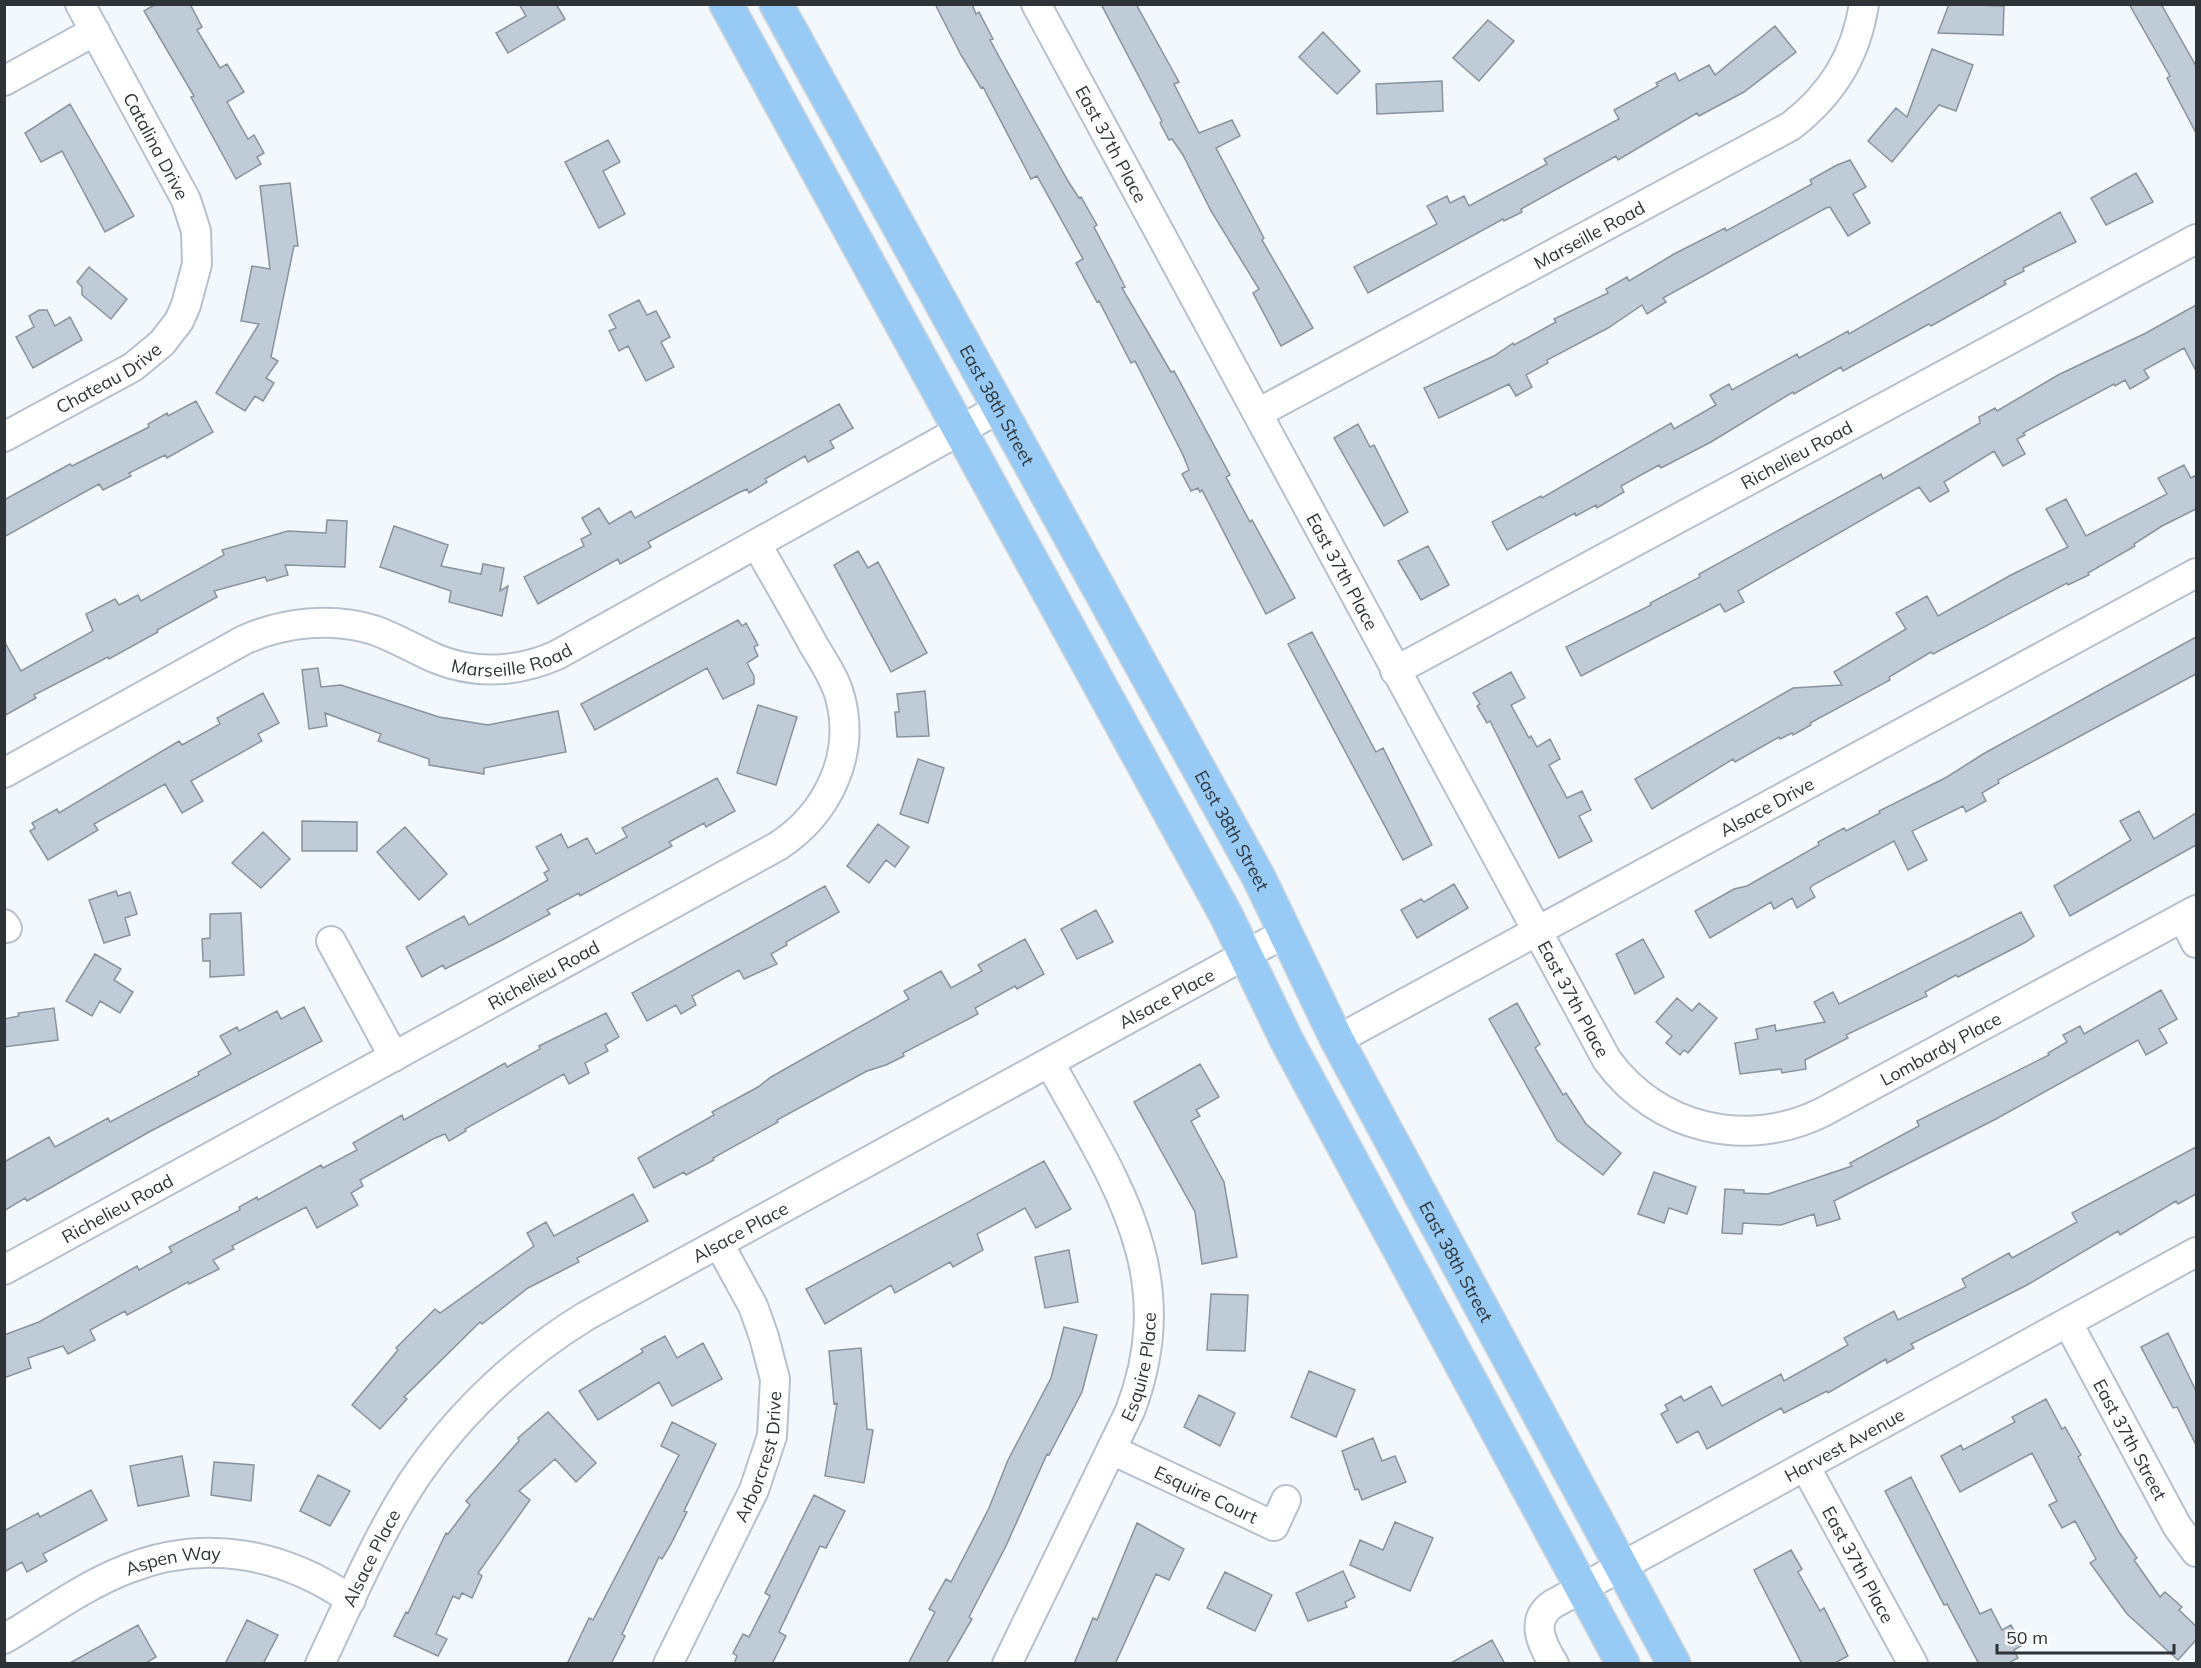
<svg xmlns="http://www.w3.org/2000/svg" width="2201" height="1668" viewBox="0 0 2201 1668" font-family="Mulish,sans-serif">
<rect width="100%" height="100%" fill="#f3f8fd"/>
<path fill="#bfcbd6" stroke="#87939d" stroke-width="1.5" d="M156,4H190L202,27L197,30L220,68L227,64L244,92L227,102L248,139L254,135L264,153L257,157L261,164L236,179L191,97L194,96L144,11Z
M519,4H556L565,19L508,53L496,33L526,16Z
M935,4H972L976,14L979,12L993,39L990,40L1025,104L1068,181L1079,198L1081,197L1097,225L1094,227L1115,267L1125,287L1122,288L1171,372L1174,371L1230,475L1226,477L1250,522L1252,520L1295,598L1266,614L1202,490L1200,492L1198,488L1191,491L1182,474L1189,470L1183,455L1135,361L1131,363L1099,301L1097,302L1076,263L1083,259L1037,176L1031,179L983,87L981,88L961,55Z
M1101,4H1136L1179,82L1174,84L1199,133L1232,120L1240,136L1216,148L1264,238L1262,240L1313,328L1281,346L1253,293L1259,289L1211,211L1183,155L1172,139L1169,140L1160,123L1162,121Z
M1949,4L2004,6L2003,35L1938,33Z
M2129,4H2161L2196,66V133L2167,78L2170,76Z
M1488,20L1514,41L1479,81L1453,58Z
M1775,26L1796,52L1744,92L1699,116L1697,113L1618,160L1616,156L1521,209L1522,212L1504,221L1503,219L1368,293L1354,267L1437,224L1427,206L1447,196L1450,203L1464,196L1469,206L1547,164L1544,159L1619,119L1614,110L1658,86L1656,83L1675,73L1679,81L1709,65L1715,75Z
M1323,32L1360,71L1337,94L1299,57Z
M1932,49L1973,65L1956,111L1939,105L1892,162L1868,141L1896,108L1907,117Z
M1442,81L1443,111L1377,114L1376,84Z
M70,104L134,216L105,232L62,151L41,162L25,133Z
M608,140L620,162L603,171L625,214L599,228L565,162Z
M1850,160L1866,187L1853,194L1870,223L1848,236L1830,207L1826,208L1663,298L1666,302L1647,314L1642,305L1608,328L1547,360L1548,363L1526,375L1532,387L1516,396L1509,384L1439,418L1424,388L1494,356L1513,343L1514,345L1556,322L1554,319L1608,293L1606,289L1627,277L1629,281L1674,254L1725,228L1726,231L1812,184L1810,180L1837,165Z
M2136,173L2153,202L2106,225L2091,198Z
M290,183L298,246H294L271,357L278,361L266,378L274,383L263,401L255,396L245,411L216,393L259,324L241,321L252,266L270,269L260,186Z
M2060,212L2076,242L2023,268L2024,271L2004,281L2006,284L1931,326L1929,324L1843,371L1841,367L1794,394L1793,392L1711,442L1661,468L1659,465L1621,486L1624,492L1597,508L1596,505L1576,516L1575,513L1507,550L1492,522L1541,496L1542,498L1671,423L1674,429L1716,405L1710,395L1729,384L1732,390L1797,354L1799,358L1848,331L1849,334Z
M89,267L127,299L111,319L82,295V287L77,282Z
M639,300L647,315L656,311L670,337L661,342L674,367L646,381L628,346L619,351L609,331L616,328L609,315Z
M2196,305V371L2184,348L2144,370L2149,378L2130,389L2125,380L2115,386L2114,384L2023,433L2025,435L2017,439L2025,454L2003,466L1994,451L1944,482L1949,491L1930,502L1919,487L1738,591L1744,602L1725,612L1720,604L1581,676L1566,647L1651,605L1650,603L1700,577L1699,574L1881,474L1883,479L1980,423L1979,417L1995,408L1997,411L2058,375L2146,333Z
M39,310H47L55,326L70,317L82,340L33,368L16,337L34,327L29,316Z
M196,401L213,432L167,458L165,455L129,473L131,476L103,490L99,484L4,537V500L70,464L72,466L149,427L148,424L167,413L168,416Z
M839,404L853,428L830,441L834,448L808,462L805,456L765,479L767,482L749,493L747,489L738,493L648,542L651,547L620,564L618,559L538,604L524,577L584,546L581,539L591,534L582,518L599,508L609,524L631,511L635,518Z
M1358,424L1370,447L1374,445L1408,512L1384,526L1334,438Z
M2184,465L2191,478L2196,475V509L2162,526L2134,544L2135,546L2088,573L2089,575L2068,585L2067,583L1933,654L1931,652L1889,677L1890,680L1810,723L1811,725L1793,735L1792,733L1780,739L1779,737L1735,762L1733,759L1652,809L1635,779L1793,688L1842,685L1834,672L1906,629L1896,613L1927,596L1938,616L2011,575L2068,547L2046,509L2066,499L2086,536L2167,494L2158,478Z
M327,520L347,521L345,567L285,565L288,575L267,581L265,577L214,591L217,597L157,630L158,632L109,659L108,657L34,695L36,698L4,716V641L21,671L93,631L86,614L115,599L119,605L138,595L141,601L224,555L222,550L288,531L326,533Z
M394,526L448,545L441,566L481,574L483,564L504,568L500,591L508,586L502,616L449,602L451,591L380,567Z
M1428,546L1449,585L1421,600L1398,561Z
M858,551L868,568L878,562L927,653L891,672L834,565Z
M738,620L742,626L746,623L758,645L754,647L758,656L747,663L754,676V684L723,699L707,668L595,730L581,704Z
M1312,632L1376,752L1383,748L1432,845L1403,860L1288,644Z
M2196,637V674L1998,780L1999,783L1982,793L1986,801L1966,812L1963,806L1912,831L1927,860L1908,870L1894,841L1813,885L1810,888L1815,897L1797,908L1792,898L1774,909L1771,902L1710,938L1695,911L1734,889L1747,886L1819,845L1818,842L1844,828L1846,831L1880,813L1879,811L1947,777L1983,754Z
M318,668L321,687L341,685L439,717L488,725L558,711L566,752L484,768V774L429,765V759L378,741L381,734L325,713L327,726L309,729L302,670Z
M1511,672L1525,698L1511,705L1529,738L1531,736L1537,747L1550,739L1560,759L1549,765L1567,798L1582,791L1591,810L1579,816L1592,841L1559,858L1490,721L1487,723L1477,706L1480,704L1473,693Z
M925,691L929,736L897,737L895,712H899L897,694Z
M263,693L279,723L258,734L262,741L191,781L203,801L182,813L165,784L94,824L98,830L48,860L30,831L35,828L32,823L57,809L59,813L179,741L182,745L220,724L217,718Z
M758,705L797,717L776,785L737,773Z
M918,759L944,768L928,823L900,814Z
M717,778L735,811L706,827L704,823L669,842L672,846L580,896L579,893L547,910L550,914L502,940L445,969L443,965L422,977L406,947L464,916L469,925L548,880L544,873L549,870L536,847L561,834L568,848L587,838L596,854L627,837L622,828Z
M2139,811L2154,839L2196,813V845L2070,916L2054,886L2131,840L2120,821Z
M302,821L357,822V851H302Z
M878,824L909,847L895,867L886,860L869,883L847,866Z
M405,827L447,874L419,900L377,852Z
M263,832L290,859L261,888L232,863Z
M1454,884L1468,908L1417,938L1401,910L1421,899L1424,902Z
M825,886L839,912L786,942L787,945L771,954L777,964L744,979L739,970L692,996L696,1005L681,1014L676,1005L647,1021L632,993Z
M116,891L118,896L130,892L137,914L125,918L130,935L104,943L89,900Z
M1096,910L1113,942L1077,959L1061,929Z
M2021,912L2034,936L2026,942L1958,977L1956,975L1925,992L1927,996L1846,1035L1848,1038L1805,1060L1806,1069L1782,1073L1781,1069L1740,1074L1735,1043L1758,1039L1756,1029L1775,1025L1776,1031L1825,1022L1814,1002L1833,992L1839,1004Z
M241,913L244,975L210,977V961H203L202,939L210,938V914Z
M1025,939L1044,974L1017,989L1015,986L975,1008L978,1014L903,1053L904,1056L886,1065L867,1071L777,1120L778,1122L713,1158L714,1160L686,1175L684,1172L654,1188L638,1158L714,1115L712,1112L758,1087L771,1077L909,999L904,991L941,971L951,988L982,971L978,965Z
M1643,939L1664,977L1635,994L1616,954Z
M95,954L121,969L114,980L133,992L120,1013L100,1001L92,1016L66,1001Z
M2161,990L2177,1019L2159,1029L2167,1043L2146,1055L2138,1040L1996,1119L1834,1201L1840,1219L1817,1226L1814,1214L1781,1225L1743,1223L1742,1234L1722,1233L1725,1189L1744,1190V1193L1768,1194L1852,1166L1850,1163L1919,1126L1917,1121L2049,1055L2048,1053L2067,1042L2063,1035L2080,1026L2084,1034Z
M1677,998L1692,1011L1699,1003L1717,1018L1688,1053L1684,1050L1680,1055L1666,1043L1672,1036L1656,1022Z
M1517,1003L1540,1044L1535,1048L1563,1095L1566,1093L1586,1124L1621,1153L1603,1175L1557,1140L1489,1019Z
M304,1007L322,1041L149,1132L27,1201L25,1198L4,1211V1162L49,1137L55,1147L108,1118L110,1122L199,1075L198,1072L231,1054L220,1036L237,1027L239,1031L277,1011L281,1019Z
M54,1008L58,1040L4,1047V1019L19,1016L18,1013Z
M606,1013L619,1037L605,1045L608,1051L585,1063L589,1073L569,1084L564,1074L465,1129L466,1131L449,1141L445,1134L433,1139L360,1180L363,1186L351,1193L358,1205L317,1228L306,1207L232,1246L234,1249L213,1260L219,1269L189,1284L188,1282L127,1315L125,1311L90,1330L95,1340L68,1354L63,1346L28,1358L31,1368L4,1378V1335L39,1322L137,1266L139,1270L172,1252L169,1247L240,1210L239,1207L257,1197L258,1200L321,1165L323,1168L357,1150L353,1143L402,1115L404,1120L505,1063L507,1067L540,1049L539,1046Z
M1200,1064L1219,1097L1196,1110L1200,1116L1191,1121L1224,1182L1237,1257L1202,1264L1195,1212L1134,1102Z
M2196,1147V1194L2178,1204L2176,1201L2120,1235L2118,1231L2027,1285L1911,1344L1914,1348L1887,1363L1886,1359L1828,1393L1827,1391L1784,1413L1781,1408L1707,1449L1698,1431L1677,1443L1661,1414L1668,1410L1665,1405L1681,1396L1684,1401L1711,1386L1722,1406L1781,1374L1784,1381L1848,1345L1844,1338L1894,1311L1898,1320L1966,1287L1962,1279L2009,1253L2012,1258L2077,1222L2072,1213Z
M1044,1161L1071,1209L1036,1228L1025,1208L977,1234L983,1250L953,1267L950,1262L895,1293L891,1285L825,1324L806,1289Z
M1654,1172L1696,1187L1687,1214L1669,1208L1664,1223L1638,1214Z
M633,1194L648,1221L577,1258L579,1262L528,1288L482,1324L480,1322L404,1397L407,1399L380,1429L352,1405L398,1350L396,1348L435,1309L440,1313L534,1246L527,1233L546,1222L554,1236Z
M1069,1250L1078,1302L1045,1308L1035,1257Z
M1211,1294L1248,1295L1245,1351L1207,1350Z
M1064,1327L1097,1335L1082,1392L1049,1455L1047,1454L1006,1546L969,1617L972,1619L946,1664H908L935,1612L929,1609L946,1579L951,1582L989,1508L1008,1460L1051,1378Z
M2168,1333L2196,1391V1445L2177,1407L2173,1408L2141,1347Z
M665,1336L677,1358L703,1343L722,1379L672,1406L659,1382L598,1420L579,1391L643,1352L641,1349Z
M861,1348L867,1429L873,1430L864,1483L825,1476L837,1403L834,1404L829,1351Z
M1309,1371L1355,1390L1336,1437L1291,1417Z
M1199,1395L1235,1413L1220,1446L1184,1427Z
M2046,1399L2062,1429L2065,1427L2081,1455L2078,1457L2119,1532L2137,1558L2134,1560L2160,1597L2165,1592L2182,1607L2179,1610L2196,1626V1640L2178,1660L2127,1614L2090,1563L2096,1559L2075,1521L2062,1528L2049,1505L2057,1501L2032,1453L1960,1492L1941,1456L1961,1445L1963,1450L2015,1422L2012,1417Z
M548,1412L596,1463L576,1482L555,1459L519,1491L530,1500L478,1573L482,1576L472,1598L462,1593L459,1599L453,1596L436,1634L447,1639L438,1656L394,1636L406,1612L408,1613L446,1533L448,1534L470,1505L466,1501L519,1441L518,1438Z
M672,1422L716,1444L684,1511L687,1512L671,1544L662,1559L659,1557L622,1634L625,1636L611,1664H567L589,1618L593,1620L679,1455L661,1446Z
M1373,1438L1382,1461L1395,1456L1406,1482L1362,1500L1358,1489L1355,1490L1342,1451Z
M182,1456L189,1496L138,1506L130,1466Z
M214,1462L254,1465L251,1501L211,1495Z
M318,1475L350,1491L330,1526L300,1511Z
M1911,1477L1980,1614L1991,1609L2002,1630L2011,1625L2022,1645L2014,1650L2018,1658L2007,1664H1979L1947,1604L1944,1605L1885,1491Z
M91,1490L107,1520L43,1554L47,1561L27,1572L22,1562L4,1572V1531L38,1513L40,1517Z
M814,1495L845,1511L826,1548L820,1546L779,1632L786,1636L772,1664H734L737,1656L733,1653L743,1634L749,1637L770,1596L765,1593Z
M1395,1522L1433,1538L1410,1591L1350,1565L1360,1540L1383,1550Z
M1137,1523L1184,1549L1169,1580L1156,1574L1115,1664H1074L1093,1618L1097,1620Z
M1791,1550L1802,1569L1798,1572L1820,1611L1824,1608L1848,1656L1833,1664H1802L1754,1570Z
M1343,1571L1355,1597L1345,1602L1347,1607L1308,1621L1296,1593Z
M1225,1572L1272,1595L1255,1631L1207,1608Z
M247,1620L278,1635L263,1664H225Z
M138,1625L156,1657L144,1664H68Z
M1492,1640L1505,1664H1449Z"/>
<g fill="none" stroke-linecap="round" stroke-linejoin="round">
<defs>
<g id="minor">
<path id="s1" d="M1036,4L1607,1060C1657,1129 1747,1150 1823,1112L2196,910"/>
<path d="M4,81L95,31"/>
<path id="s2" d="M1258,413L1791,126C1832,94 1856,56 1864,4"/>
<path id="s3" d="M4,437L133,367L162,343L179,321L186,305L197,264L196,231L186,200L80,4"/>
<path id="s4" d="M1395,671L2196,239"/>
<path id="s5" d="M4,773L244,640C284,622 333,617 374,630C396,638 416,650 437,659C476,675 519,672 557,655L1000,408"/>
<path d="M2183,918L2196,943"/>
<path d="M4,924L7,928"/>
<path d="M331,941L394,1057"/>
<path id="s6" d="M1337,1040L2196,573"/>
<path id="s7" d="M4,1270L778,846C827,814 856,756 840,697C835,678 823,661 813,644C795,611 776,578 757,545"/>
<path id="s8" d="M2068,1323L2177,1526L2196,1552"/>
<path id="s9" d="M1112,1450L1274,1526L1286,1500"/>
<path id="s10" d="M1805,1466L1913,1664"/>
<path id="s11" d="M4,1639C45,1615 83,1586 127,1569C205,1538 283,1553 351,1600"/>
<path id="s12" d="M320,1664C349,1603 376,1538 413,1481C458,1414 518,1358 586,1316L1285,933"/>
<path id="s13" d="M668,1664L754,1490L772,1436L775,1379L764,1337L753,1306L719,1244"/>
<path id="s14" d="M1007,1664L1130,1411C1183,1272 1114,1181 1050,1063"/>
<path id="s15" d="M1554,1664C1542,1645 1529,1620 1553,1604L2196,1252"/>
</g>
<g id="major">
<path d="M726,4L1226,915L1287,1041L1623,1664"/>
<path id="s16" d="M776,4L1259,878L1337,1040L1674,1664"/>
</g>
</defs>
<use href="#minor" stroke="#b6c1cd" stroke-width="32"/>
<use href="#major" stroke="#d5d6d7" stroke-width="36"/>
<use href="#minor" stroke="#fff" stroke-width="28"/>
<use href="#major" stroke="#97caf4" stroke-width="33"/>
</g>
<g text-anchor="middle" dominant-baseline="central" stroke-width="6" stroke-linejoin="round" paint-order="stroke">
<g font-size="18" fill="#2e3337" stroke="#fff">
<text stroke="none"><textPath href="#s1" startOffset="159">East 37th Place</textPath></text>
<text transform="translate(156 146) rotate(62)">Catalina Drive</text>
<text stroke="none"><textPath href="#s2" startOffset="376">Marseille Road</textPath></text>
<text stroke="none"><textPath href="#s3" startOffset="120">Chateau Drive</textPath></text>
<text stroke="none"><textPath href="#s16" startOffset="458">East 38th Street</textPath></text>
<text stroke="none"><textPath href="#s4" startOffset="456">Richelieu Road</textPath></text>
<text stroke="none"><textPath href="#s1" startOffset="645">East 37th Place</textPath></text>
<text stroke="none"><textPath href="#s5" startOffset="554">Marseille Road</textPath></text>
<text stroke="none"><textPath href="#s6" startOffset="489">Alsace Drive</textPath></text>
<text stroke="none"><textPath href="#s16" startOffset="944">East 38th Street</textPath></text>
<text stroke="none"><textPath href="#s7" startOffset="615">Richelieu Road</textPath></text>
<text stroke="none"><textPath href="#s12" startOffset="1108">Alsace Place</textPath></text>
<text stroke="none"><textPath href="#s1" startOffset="1131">East 37th Place</textPath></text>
<text stroke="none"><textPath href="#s1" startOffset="1576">Lombardy Place</textPath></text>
<text stroke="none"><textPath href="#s7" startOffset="129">Richelieu Road</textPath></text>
<text stroke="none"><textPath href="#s12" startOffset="622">Alsace Place</textPath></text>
<text stroke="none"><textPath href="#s16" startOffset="1430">East 38th Street</textPath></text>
<text stroke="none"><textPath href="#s14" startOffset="327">Esquire Place</textPath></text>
<text stroke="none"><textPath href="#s8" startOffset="132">East 37th Street</textPath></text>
<text stroke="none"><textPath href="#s15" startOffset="400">Harvest Avenue</textPath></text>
<text stroke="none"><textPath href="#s13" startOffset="228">Arborcrest Drive</textPath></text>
<text stroke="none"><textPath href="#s9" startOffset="104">Esquire Court</textPath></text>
<text stroke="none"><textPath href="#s12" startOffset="118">Alsace Place</textPath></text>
<text stroke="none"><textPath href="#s11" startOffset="189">Aspen Way</textPath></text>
<text stroke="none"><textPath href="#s10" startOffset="112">East 37th Place</textPath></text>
</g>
</g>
<rect width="2201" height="1668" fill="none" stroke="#2e3337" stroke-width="12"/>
<path d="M1997 1644v9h177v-9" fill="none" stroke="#2e3337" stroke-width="3"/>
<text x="2006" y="1644" font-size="18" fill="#2e3337" stroke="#ffffff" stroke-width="4.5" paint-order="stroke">50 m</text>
</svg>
